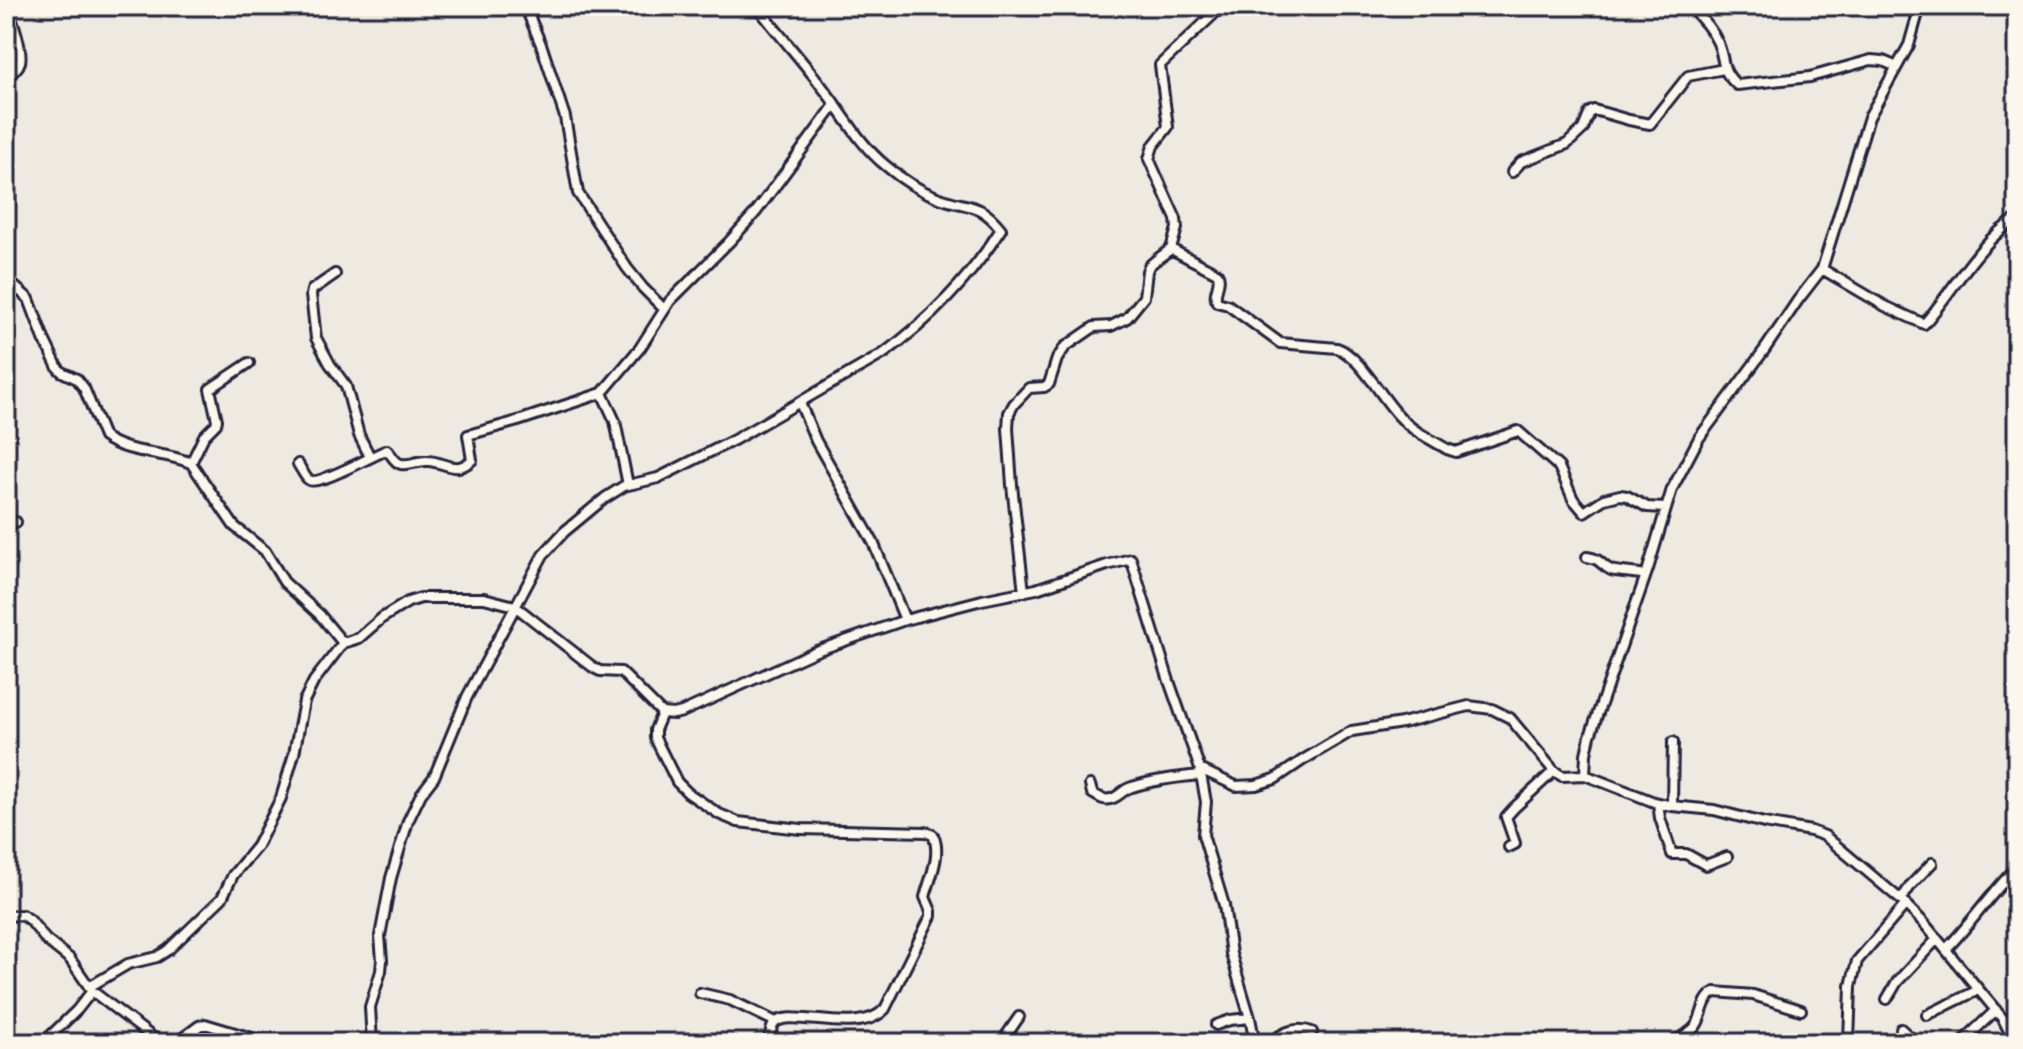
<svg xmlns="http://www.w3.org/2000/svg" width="2023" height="1049" viewBox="0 0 2023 1049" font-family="Itim,sans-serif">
<rect width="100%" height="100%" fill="#eeeae2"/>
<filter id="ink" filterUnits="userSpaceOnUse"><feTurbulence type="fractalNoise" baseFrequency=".0125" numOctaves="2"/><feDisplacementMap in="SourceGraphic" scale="16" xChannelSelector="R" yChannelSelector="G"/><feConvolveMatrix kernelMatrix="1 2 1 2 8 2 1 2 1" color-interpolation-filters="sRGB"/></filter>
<g filter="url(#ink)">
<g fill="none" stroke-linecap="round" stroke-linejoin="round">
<defs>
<path id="minor" d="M525,6L542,47L565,117L578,193L627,268L643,288L664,309
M1689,6C1700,16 1712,29 1718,43C1726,62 1719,68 1737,85L1810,77L1871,60L1883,61L1897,67
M1920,6L1909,45L1869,117L1822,269L1798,300L1765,349L1699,438L1672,489L1648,569L1590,736L1586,754L1585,775L1654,802L1672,806L1714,810L1764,823L1811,831L1825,836L1901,900L1923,922L2003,1019L2015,1043
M6,76C12,73 18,69 20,62C23,51 13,21 8,10
M1512,172L1521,162L1567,144L1583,129L1590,112L1594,110L1629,120L1650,124L1688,76L1724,69
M6,184L10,196L6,256
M1171,249L1217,273C1223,282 1212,292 1217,302L1228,305L1280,343L1337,348C1359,355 1383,400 1400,417C1412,431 1432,440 1447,449L1456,452L1518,431L1559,467L1573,499L1584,512L1604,499L1620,495L1627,496L1647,507L1665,508
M1822,269L1885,306L1924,324C1952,293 1980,239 2017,219
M335,274L312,290L311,295L316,338L330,364L346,386L359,435L370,457
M6,279L29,299L44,339L58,368L62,372L77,379L84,388L104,437C129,455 164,451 191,463L234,526L265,551L284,582L320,615L343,643
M602,393L615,421L628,485
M800,403L816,441L873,542L905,620
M191,463L204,436L216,424L217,420L210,389L249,363
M298,464C301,468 305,478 309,480C319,486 373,455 387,450C391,454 395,463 401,464C409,466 419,460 428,461C446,462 455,475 472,460L468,435L518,421L602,393L640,348L670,301L729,242L756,212L835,105
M6,525L16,522
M1587,557C1602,559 1600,565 1611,570C1616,572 1638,573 1646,575
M1024,592L1012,485L1008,428L1009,413L1014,404L1029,388L1044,387L1049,384L1057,359L1065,347L1094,327L1111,326L1127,318L1144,297L1147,271L1149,266L1156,260L1171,249L1177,228L1176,219L1149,159L1153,146L1168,127L1160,65L1217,11L1249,6
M662,713L655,730V738L677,782L688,793L719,814L738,822L801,829L926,832L933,835C942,854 930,878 925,897L931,911V916L885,1009C858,1038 787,1006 774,1024C770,1029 770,1037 768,1043
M1200,769L1206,802L1203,835L1224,905L1231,954L1250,1018L1255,1043
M1090,785L1092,793C1097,796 1103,801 1110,799C1118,798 1123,789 1132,787C1154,780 1178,777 1201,775
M1658,803L1660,818L1672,854H1686L1706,865L1727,857
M1672,806L1673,742
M1509,847L1515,844V843L1506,817L1514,808L1554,771
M1901,900L1911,885L1932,863
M6,916L22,915L30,920L46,940L70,959L92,991L160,1043
M1946,949C1972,923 1991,893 2017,867
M89,987L128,964L157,957L168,950L222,898L233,875L257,846L281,798L294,754L304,701L314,681L343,643L359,638L382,618L408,602L421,598H484L515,606L594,668L600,671L621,672L662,713L674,714L682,712L816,651L905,620L982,600L1036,589L1107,565L1131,559L1169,681L1200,769L1236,786L1256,785L1275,779L1303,760L1352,731L1402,723L1469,706L1492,709L1510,718L1554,771L1562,776L1585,775
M700,993L730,1000L776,1022
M1887,999L1897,982L1937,939
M1927,1015L1978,990
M1216,1025L1230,1020L1250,1018
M1901,1029L1916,1043
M1849,1041L1851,986L1857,961L1906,904
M43,1043L77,1010L92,991
M176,1043L199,1026L205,1024L269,1043
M372,1043L370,1007L381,971L382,960L380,936L391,878L408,821L421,794L434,777L467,697L543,555L564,532L605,498L624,486L658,478L734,440L883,354C929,321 971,277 1001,229C978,200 967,209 937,197C918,190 900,178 885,165C859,144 843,113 823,88C802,60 778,34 757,6
M1001,1043L1019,1017
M1272,1043C1282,1031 1298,1027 1312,1032
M1671,1043C1679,1038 1689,1034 1695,1027C1704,1016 1701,1000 1715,992L1753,995L1801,1010
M1961,1043L1996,1010"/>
</defs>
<use href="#minor" stroke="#22223b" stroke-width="14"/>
<use href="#minor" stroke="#fbf7ec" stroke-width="8"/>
</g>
</g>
<rect width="2023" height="1049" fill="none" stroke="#fbf7ec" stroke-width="32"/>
<rect x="16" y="16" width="1991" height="1017" fill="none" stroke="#22223b" stroke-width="3" filter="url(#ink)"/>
</svg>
